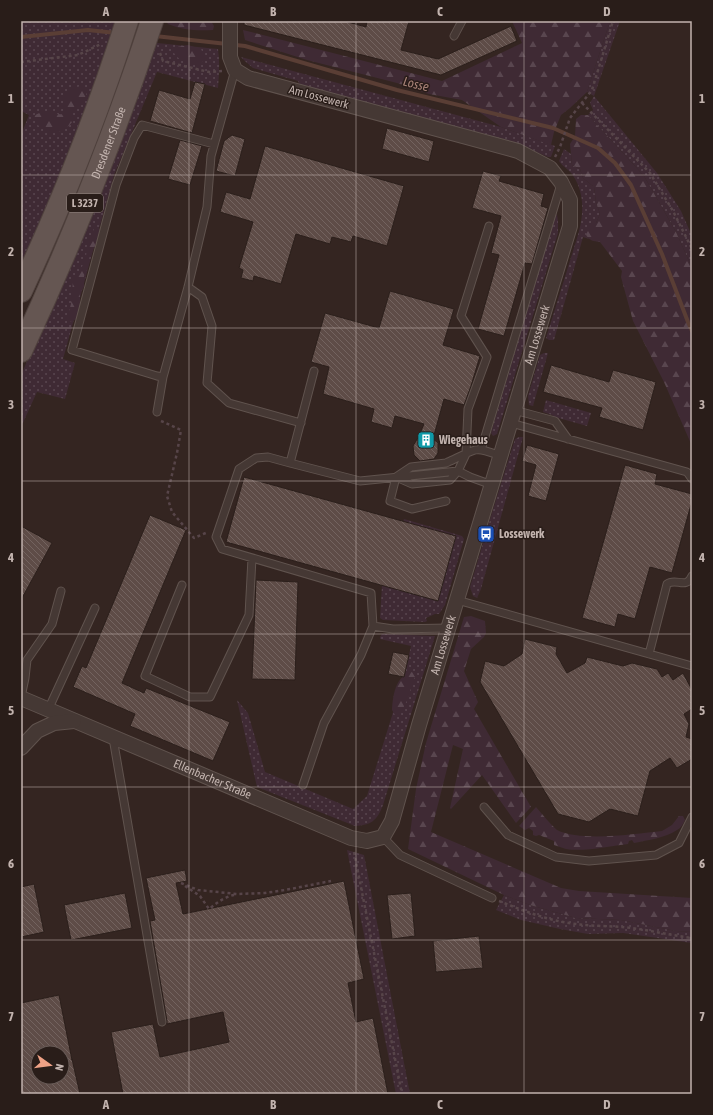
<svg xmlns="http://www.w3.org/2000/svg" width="713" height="1115" viewBox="0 0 713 1115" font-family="'Asap Condensed',sans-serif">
<defs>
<pattern id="green-dots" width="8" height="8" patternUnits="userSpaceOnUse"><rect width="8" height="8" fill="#3f2a34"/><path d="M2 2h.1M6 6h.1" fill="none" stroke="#59464f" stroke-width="1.8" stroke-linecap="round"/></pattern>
<pattern id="forest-firs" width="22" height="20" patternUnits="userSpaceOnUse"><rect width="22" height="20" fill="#3f2a34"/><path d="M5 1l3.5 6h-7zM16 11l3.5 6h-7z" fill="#59464f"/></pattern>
<pattern id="building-back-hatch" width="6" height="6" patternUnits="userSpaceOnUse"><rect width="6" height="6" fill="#5e4c47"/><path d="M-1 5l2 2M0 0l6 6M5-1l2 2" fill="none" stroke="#73635f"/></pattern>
</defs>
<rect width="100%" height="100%" fill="#342521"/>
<path fill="url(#green-dots)" d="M21,21H115L106,48L107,52L88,109L21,268V135L29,115L21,111Z
M610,21H620L594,96L657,173L681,211L692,236V268L676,232L644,176L588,115L593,110L590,103L594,96L587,92Z
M157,43L218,49C220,62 219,75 218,88L157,72L114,175L63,359L75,363L65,399L37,392L21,427V375L79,245L151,55Z
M128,51L130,52L111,108L83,180L81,179Z
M241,57L501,127L555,146L551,157H548L511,141L300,85L298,81L253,68L246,62Z
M564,149L571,154L572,165L580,169L583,178L594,187L596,202L600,214L596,223L586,235L589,239L583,237L554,340H549L546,338L578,235C584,214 585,192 572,174C568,169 562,166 559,161Z
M556,214L557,215L558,221V233L497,434L493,436L491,433Z
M544,353H548L533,406L529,405L528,396L540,355Z
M546,400L591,413L587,426L555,417L552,415L543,412Z
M519,437H523L481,589L477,598L473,596L470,587L484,540H486L489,529H487L515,439Z
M404,519L462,536L464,539L445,605L439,614H435L426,618L427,621L425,622L383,620L380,618L382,585L438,601L403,522Z
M382,634L435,636L383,805C377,821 371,825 355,826L257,787L237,700L248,713L265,772L353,809L367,796L404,677L411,646L380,639V637Z
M347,850L364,855L410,1094H396Z
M504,895L530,905L576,918L621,920L676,931L692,932V943L623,933L588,934L560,929L521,920L496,910Z"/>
<path fill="url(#forest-firs)" d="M166,21H211L214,26L213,30C197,31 182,30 168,24Z
M512,21H610L587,92L570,108L561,115L554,132L551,145L501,127L462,100L429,94L397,83L307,60L245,40L243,30L442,81L522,43Z
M188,45L201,49C212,71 183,67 174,53L177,47Z
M81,86L87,92L85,99C74,105 72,110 73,121C65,131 57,135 45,130C38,126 36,124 34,116C45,108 53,116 65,114V95L74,88Z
M581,115H588L644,176L676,232L692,268V446L664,382L633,321L621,277L622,271L600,242C593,241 590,241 586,235L589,225L596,223L600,214L596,202L594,187L583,178L580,169L572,165L570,144L575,136L576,119Z
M97,227L100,229L96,244L89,258L88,268L84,276V287L80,293V309L77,319L70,322L67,318L71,304L73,281L78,275L86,258L87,244L94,229Z
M471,616L485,621L486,633L484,637L471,649L464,671L478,702L474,709L531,807L516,823L482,775L451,809L450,808L463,749L453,745L431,832L561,888L579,891L692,898V932L676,931L621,920L576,918L530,905L504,895L408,849L416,789L426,743L464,617Z
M412,672L415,677C409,689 409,708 395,715L392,710C393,696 395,676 412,672Z
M536,807C541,813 552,826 557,830C581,842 635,834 662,831L672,825L679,816H683L685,820C683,824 681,828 677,830C665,838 648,840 634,843L632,840L629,841L628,844C611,846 583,852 566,849C562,848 558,846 554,845V841L539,835L536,836L533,835V831L529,828L525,830L519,826Z"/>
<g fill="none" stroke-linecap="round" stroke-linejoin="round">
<path stroke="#5a3e35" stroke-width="4" d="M155,36L245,46L397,90L553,128L598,148L615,163L631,185L662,254L688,322L692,331
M21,37L88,30L116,33"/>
</g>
<path fill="url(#building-back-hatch)" stroke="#2b1f1b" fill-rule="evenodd" d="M244,21H344L366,27L367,21H409L401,50L438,59L511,26L517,41L441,75L244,25Z
M195,82L205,84L192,133L150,121L159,90L190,99Z
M387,128L434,141L429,162L382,149Z
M232,135L245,139L235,176L216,171L224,141Z
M180,140L202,146L190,185L168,179Z
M265,146L404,186L387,246L353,236L351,242L332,237L330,244L296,234L281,284L254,276L253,281L241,278L243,270L239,268L253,222L220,212L226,192L250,199Z
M483,171L501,176L499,181L544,194L541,206L548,208L532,264L525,263L504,336L478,329L499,255L491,253L501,216L472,208Z
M390,291L454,309L443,345L480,356L471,386L464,405L444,399L433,439L438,443V453L434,459L420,461L414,455L413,446L419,436L424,424L395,416L392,428L371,422L374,409L323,394L329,367L311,362L325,313L379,328Z
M551,365L609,382L613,370L656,382L643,430L599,417L602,408L543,392Z
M527,445L559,454L546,501L528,496L536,465L522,461Z
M625,465L657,474L655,484L692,494V501L672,573L650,567L635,619L618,614L615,627L582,618Z
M244,477L456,536L438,601L226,542Z
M150,515L186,530L122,683L144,693L146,688L230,722L213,761L130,726L135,714L73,687L82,666L86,668Z
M21,526L52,543L21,600Z
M256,580L298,582L295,680L252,679Z
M525,639L557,647L556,654L567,673L585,663L587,657L623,666L632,663L657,669L662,677L668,673L673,680L683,673L692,690V709L684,714L689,724L686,737L692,739V759L677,768L670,758L650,771L638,816L610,809L589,822L558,814L480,682L485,661L504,666L522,654Z
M393,652L409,655L404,677L388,674Z
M185,870L187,881L176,883L183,914L344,881L364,979L348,983L356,1022L373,1018L388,1094H123L111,1032L153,1024L160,1057L229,1042L223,1012L167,1024V1021L150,921L155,920L146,878Z
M34,884L44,932L21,937V887Z
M125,893L132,928L71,940L64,905Z
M411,893L415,936L392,939L387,895Z
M479,936L483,968L436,972L433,941Z
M59,995L72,1060V1059L80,1094H21V1003ZM38,1053H62V1077H38Z"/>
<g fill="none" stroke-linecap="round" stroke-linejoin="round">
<defs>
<path id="lane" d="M454,36L462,21
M489,226L461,316L487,357L468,409L466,454L458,471L450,480L412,484L396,477L411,467L446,463L448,462C455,459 468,452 475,450C483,448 494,454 501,456
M188,287L202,297L212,326L207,383L229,403L301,423
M314,371L290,463L360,481L458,471L470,477L492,485
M163,377L157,376L72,350L116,185L134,138L142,125L214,144
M514,410L555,421L568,439
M157,412L163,377L188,287L207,207L211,156L235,70
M511,423L687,472L692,479
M481,450L561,184
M290,463L268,457L256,458L239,469L216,537L222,549L371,593L373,626L393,629L449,628
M396,477L390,501L412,509L446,501
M182,585L145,676L190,697H210L249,615L252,558
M457,600L692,666
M649,654L667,584C676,577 686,590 692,576
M21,697L25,678L27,660L52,624L61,591
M48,710L95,608
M113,738L162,1022
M303,785L324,723L361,655L373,626
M484,807L508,835L556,857L589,861L656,855L679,843L692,817
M383,837L400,855L492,898"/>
<g id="street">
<path id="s1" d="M21,698L351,838L367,841L383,837L392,821L419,725L570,226V200L561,182L550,168L518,151L248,78L235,70L230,57V21"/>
<path d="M21,748L37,731L54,723L74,721"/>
</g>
<g id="primary">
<path d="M21,291C62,203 98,113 127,21"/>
<path id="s2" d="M21,351C71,243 115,134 152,21"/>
</g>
</defs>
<use href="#lane" stroke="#60534e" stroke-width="9"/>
<use href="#street" stroke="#60534e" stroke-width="16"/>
<use href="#primary" stroke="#4f413d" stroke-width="24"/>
<path stroke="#574549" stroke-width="2.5" stroke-dasharray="3 3" stroke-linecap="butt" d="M160,53L163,61L209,72L222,71
M21,62L78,55L101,44
M582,103L650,173L673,211L692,249
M555,157L560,147L570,118L592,90L613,21
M161,421L181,430L177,453L167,496L172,512L194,538L208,532
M354,852L402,1094
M181,883L198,890L237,894L265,893L285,890L331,881
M185,886L200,896L209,909C217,903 224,897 234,895
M499,901C524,911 549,921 576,924C591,926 607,926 622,927C645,929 668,935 692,938"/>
<use href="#lane" stroke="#453834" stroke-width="7"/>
<use href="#street" stroke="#453834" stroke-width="14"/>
<use href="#primary" stroke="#655652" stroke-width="22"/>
</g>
<path fill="none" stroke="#c2b3ae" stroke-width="1" stroke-opacity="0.55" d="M189,21V1094M356,21V1094M524,21V1094M21,175H692M21,328H692M21,481H692M21,634H692M21,787H692M21,940H692"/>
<defs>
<symbol id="building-square" viewBox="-11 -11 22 22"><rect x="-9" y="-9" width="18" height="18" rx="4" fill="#0f9aa8" stroke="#291d19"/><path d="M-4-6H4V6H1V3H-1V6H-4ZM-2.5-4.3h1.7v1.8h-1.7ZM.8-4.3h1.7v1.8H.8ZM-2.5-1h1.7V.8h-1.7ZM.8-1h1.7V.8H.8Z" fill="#fff"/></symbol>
<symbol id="bus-square" viewBox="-11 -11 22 22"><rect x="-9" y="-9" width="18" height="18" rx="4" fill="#1a4fb4" stroke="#291d19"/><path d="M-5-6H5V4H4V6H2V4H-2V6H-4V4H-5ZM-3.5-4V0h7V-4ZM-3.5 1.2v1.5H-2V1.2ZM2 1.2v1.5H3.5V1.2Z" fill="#fff"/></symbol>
</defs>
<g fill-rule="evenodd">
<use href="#building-square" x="416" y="430" width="20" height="20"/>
<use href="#bus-square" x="476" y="524" width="20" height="20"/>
</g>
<g text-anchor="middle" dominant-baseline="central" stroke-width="3" stroke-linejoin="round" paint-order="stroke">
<rect fill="#291d19" stroke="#948681" stroke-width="1" x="67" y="194" width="36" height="18" rx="3"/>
<g font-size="11" font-weight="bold" fill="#c2b3ae">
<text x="85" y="203">L 3237</text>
</g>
<g font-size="12" fill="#c2b3ae" stroke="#291d19">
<text transform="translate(319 97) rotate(15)">Am Lossewerk</text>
<text stroke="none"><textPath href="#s2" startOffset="226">Dresdener Straße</textPath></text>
<text stroke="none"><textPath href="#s1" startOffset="917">Am Lossewerk</textPath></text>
<text stroke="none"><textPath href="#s1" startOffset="593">Am Lossewerk</textPath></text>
<text stroke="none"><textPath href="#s1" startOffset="208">Ellenbacher Straße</textPath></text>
</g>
<g font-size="12" font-weight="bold" fill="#c2b3ae" stroke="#291d19" text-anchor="start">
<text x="439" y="440">Wiegehaus</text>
<text x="499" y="534">Lossewerk</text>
</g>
<g font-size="13" font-style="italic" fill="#a98378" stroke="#291d19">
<text transform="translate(416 84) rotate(14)">Losse</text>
</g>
</g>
<rect width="713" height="1115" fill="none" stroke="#291d19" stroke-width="44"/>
<g transform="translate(50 1065) rotate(104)"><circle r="19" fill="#291d19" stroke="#665955"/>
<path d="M0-3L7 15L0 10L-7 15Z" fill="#efa286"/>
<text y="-6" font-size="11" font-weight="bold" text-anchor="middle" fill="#c2b3ae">N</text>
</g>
<rect x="22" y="22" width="669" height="1071" fill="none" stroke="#c2b3ae" stroke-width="1.5"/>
<g font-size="13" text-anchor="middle" font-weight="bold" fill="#c2b3ae">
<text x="106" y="16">A</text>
<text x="273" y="16">B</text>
<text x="440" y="16">C</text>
<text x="607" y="16">D</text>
<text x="11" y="103">1</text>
<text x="702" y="103">1</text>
<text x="11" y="256">2</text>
<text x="702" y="256">2</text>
<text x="11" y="409">3</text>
<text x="702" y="409">3</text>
<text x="11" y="562">4</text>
<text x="702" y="562">4</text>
<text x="11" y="715">5</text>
<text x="702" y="715">5</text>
<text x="11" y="868">6</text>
<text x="702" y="868">6</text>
<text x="11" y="1021">7</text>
<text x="702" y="1021">7</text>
<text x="106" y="1109">A</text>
<text x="273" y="1109">B</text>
<text x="440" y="1109">C</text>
<text x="607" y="1109">D</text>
</g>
</svg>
